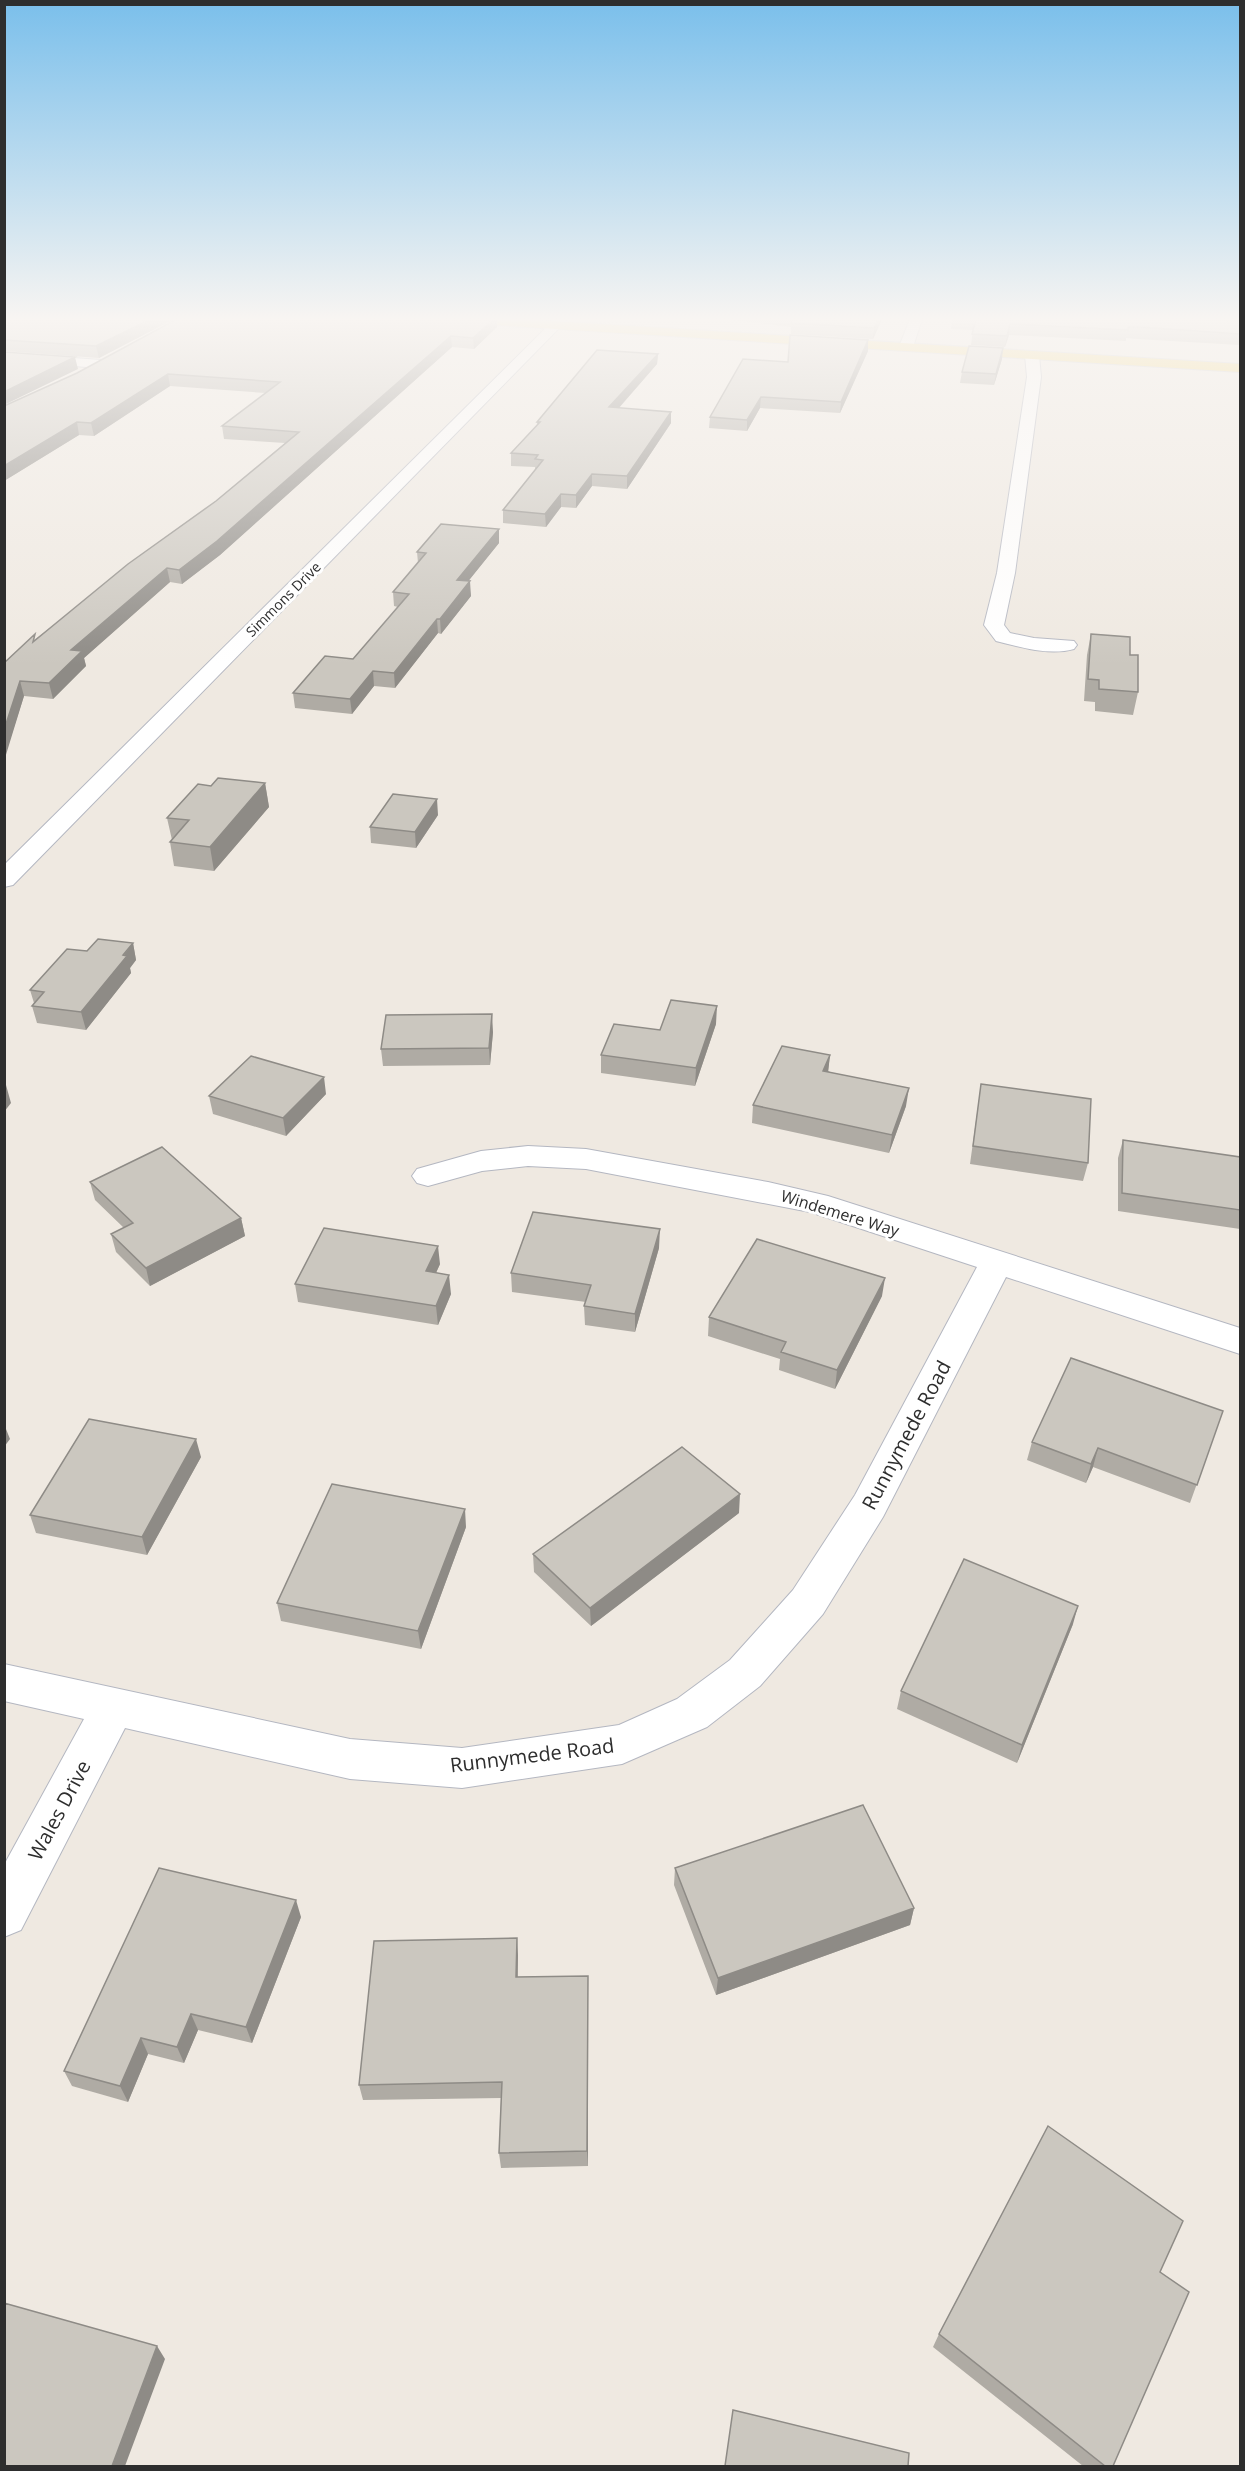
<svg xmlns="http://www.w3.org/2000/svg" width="1245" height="2471" viewBox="0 0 1245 2471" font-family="'Open Sans',sans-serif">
<rect width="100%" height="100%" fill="#efe9e1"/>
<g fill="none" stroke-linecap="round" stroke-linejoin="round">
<defs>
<path id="minor" d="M555,319H568L13,885L4,887V865Z
M910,319H922L913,347L906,351L899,347Z
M1032,351L1039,355L1041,377L1015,573L1004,625L1010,633L1034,638L1074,641L1077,645L1074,649C1049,656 1021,647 996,641L984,625L997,573L1027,377L1025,355Z
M4,353L101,360L108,364L101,368L4,361Z
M528,1146L586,1149L768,1182L828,1196L1240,1328V1354L1006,1277L883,1517L823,1614L760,1686L707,1727L622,1764L462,1788L350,1779L125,1728L21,1930L4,1937V1865L84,1719L4,1701V1664L350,1739L462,1748L619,1725L677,1699L730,1660L793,1590L855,1495L977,1267L810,1212L586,1169L528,1166L482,1171L428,1186L417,1183L412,1176L417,1169L481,1151Z"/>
<path id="major" d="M456,319H520L1240,364V372L462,323Z"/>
</defs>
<use href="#minor" stroke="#b4b7c1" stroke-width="2"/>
<use href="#major" stroke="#c9c9c9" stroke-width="2"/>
<use href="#minor" fill="#fff" fill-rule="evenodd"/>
<use href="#major" fill="#f2d163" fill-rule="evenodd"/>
</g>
<path fill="#afaba4" d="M4,319H174L99,358L4,351Z
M177,319H497V327L474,349L452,347L220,555L182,584L170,582L84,658L86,666L53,699L24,696L4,758V663L216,501L285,443L224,439L222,426L266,393L170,386L94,436L79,435L4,481L77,373Z
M724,319H882L873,339L791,334V327Z
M952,319H1196L1240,321V345L1137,339L1126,338V341L1009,335L1005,347L971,345L973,330L951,329Z
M1213,319H1240V320Z
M868,351L840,413L760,408L747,431L709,428L710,417L788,362Z
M658,354L657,364L619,408L671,423L627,489L592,486L576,508L561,507L546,527L503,523V510L535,470V467L511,466V453L537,425V422Z
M1002,359L994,385L960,383L962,372Z
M499,529V543L468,581L471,596L441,634L438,633L395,688L374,686L352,714L295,708L293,693L353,659L398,607L394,606L393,592L418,563L417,552Z
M1091,634L1130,655L1138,692L1133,715L1095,711V702L1084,701L1087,655Z
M265,783L269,807L214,871L174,866L170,842L172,840L167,818L211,786Z
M438,815L416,848L371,843L370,827Z
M133,943L136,960L130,968L131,973L86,1030L37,1023L32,1006L34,1003L30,990L87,951Z
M716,1024L695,1086L601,1073V1055L660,1030Z
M493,1032L490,1065L383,1066L381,1049Z
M830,1055L828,1071L906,1106L889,1153L752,1123L753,1105Z
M981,1084L1088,1163L1083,1181L970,1164Z
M326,1094L286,1136L213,1114L209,1096Z
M1123,1140L1240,1157V1229L1118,1211V1158Z
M90,1182L241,1218L245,1236L150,1286L116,1252L111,1234L124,1228L95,1200Z
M659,1248L635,1332L585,1325L584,1306L586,1302L512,1292L511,1273Z
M440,1264L436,1273L451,1294L438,1325L298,1302L295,1284Z
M882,1296L835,1389L779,1370L780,1359L708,1336L709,1317Z
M1223,1411L1190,1503L1093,1467L1086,1483L1027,1460L1032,1442Z
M201,1457L147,1555L36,1533L30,1515Z
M739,1513L591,1626L534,1572L533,1554Z
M466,1527L421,1649L281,1621L277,1603Z
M1073,1624L1017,1763L897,1709L901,1691Z
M675,1868L914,1908L910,1925L716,1995L674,1885Z
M301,1917L252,2043L198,2030L184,2063L148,2054L128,2102L72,2086L64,2071Z
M518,1955V1977L588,1976V2166L501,2168L499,2153L501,2098L363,2100L359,2085Z
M939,2334L1113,2466H1083L933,2347Z"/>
<path fill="#8e8b86" d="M151,319H174L99,358L96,346Z
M494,319H497V327L474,349L473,338Z
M878,319H882L873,339L874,328Z
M1010,324L1009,335L1005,347L1007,336Z
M451,336L452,347L220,555L182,584L179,570Z
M868,340V351L840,413L841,402Z
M1003,348L1002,359L994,385L996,374Z
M658,354L657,364L609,419V407Z
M75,357L78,369L4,405V392Z
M168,374L170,386L94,436L91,423Z
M761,397L760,408L747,431V420Z
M671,412V423L627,489V476Z
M77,422L79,435L4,481V466Z
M592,474V486L576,508V495Z
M561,494V507L546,527L545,514Z
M499,529V543L458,594L457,580Z
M167,568L170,582L84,658L86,666L53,699L49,683L71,650Z
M470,581L471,596L441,634L440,619Z
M437,619L438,633L395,688L394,673Z
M373,671L374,686L352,714L350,699Z
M20,681L24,696L5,758L4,730Z
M265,783L269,807L214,871L210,847Z
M437,799L438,815L416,848L415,832Z
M133,943L136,960L130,968L131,973L86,1030L81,1012Z
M717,1006L716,1024L695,1086L696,1068Z
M492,1014L493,1032L490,1065L489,1048Z
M830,1055L828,1073L823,1071Z
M324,1077L326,1094L286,1136L283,1118Z
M6,1085L11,1103L4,1112V1087Z
M909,1088L906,1106L889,1153L892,1135Z
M241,1218L245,1236L150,1286L146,1268Z
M660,1229L659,1248L635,1332V1314Z
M438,1246L440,1264L428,1290L426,1271Z
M449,1275L451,1294L438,1325L436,1306Z
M885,1278L882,1296L835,1389L837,1370Z
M4,1424L10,1439L4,1447Z
M196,1439L201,1457L147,1555L142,1537Z
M1098,1448L1093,1467L1086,1483L1091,1464Z
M740,1494L739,1513L591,1626L590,1608Z
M465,1509L466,1527L421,1649L418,1631Z
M1078,1606L1073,1624L1017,1763L1022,1745Z
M296,1900L301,1917L252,2043L246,2027Z
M914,1908L910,1925L716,1995L718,1978Z
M517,1938L518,1955L517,1993L516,1977Z
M588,1976V2166L587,2151Z
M191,2014L198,2030L184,2063L177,2047Z
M141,2038L148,2054L128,2102L120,2086Z
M157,2346L165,2359L125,2466H112Z"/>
<path fill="#cbc7bf" stroke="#8e8b86" stroke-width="1.5" d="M4,319H151L96,346L4,340Z
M177,319H494L473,338L451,336L217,541L179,570L167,568L71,650L82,651L49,683L20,681L4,730V663L35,634L33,642L128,564L216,501L299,432L222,426L280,382L168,374L91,423L77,422L4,466V406L77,373Z
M792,319H878L874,328L791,323Z
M961,319H1196L1240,321V334L1139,327H1128V330L1010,324L1007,336L972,334L976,320Z
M790,335L868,340L841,402L761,397L747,420L710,417L743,359L788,362Z
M969,346L1003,348L996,374L962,372Z
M597,350L658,354L609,407L671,412L627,476L592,474L576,495L561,494L545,514L503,510L543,460L535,459L538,455L511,453L540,422H537Z
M4,352L75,357L4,392Z
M441,524L499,529L457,580L470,581L440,619H437L394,673L373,671L350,699L293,693L325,656L353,659L409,594L393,592L426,553L417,552Z
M1091,634L1130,637V655H1138V692L1099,689V680L1088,679Z
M218,778L265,783L210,847L170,842L189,820L167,818L198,784L211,786Z
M393,794L437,799L415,832L370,827Z
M98,939L133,943L123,955L127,956L81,1012L32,1006L44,992L30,990L67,949L87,951Z
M671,1000L717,1006L696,1068L601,1055L614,1024L660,1030Z
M492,1014L489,1048L381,1049L386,1015Z
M782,1046L830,1055L823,1071L909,1088L892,1135L753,1105Z
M251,1056L324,1077L283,1118L209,1096Z
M981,1084L1091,1099L1088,1163L973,1146Z
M1123,1140L1240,1157V1210L1122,1193Z
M162,1147L241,1218L146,1268L111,1234L133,1223L90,1182Z
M533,1212L660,1229L635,1314L584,1306L591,1285L511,1273Z
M324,1228L438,1246L426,1271L449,1275L436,1306L295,1284Z
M757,1239L885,1278L837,1370L781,1352L786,1342L709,1317Z
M1071,1358L1223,1411L1197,1485L1098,1448L1091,1464L1032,1442Z
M89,1419L196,1439L142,1537L30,1515Z
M682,1447L740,1494L590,1608L533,1554Z
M332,1484L465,1509L418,1631L277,1603Z
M964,1559L1078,1606L1022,1745L901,1691Z
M863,1805L914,1908L718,1978L675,1868Z
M159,1868L296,1900L246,2027L191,2014L177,2047L141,2038L120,2086L64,2071Z
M517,1938L516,1977L588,1976L587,2151L499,2153L502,2082L359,2085L374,1941Z
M1048,2126L1183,2221L1160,2272L1189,2292L1113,2466H1105L939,2334Z
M4,2303L157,2346L112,2466H4Z
M733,2410L909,2453L908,2466H725Z"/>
<linearGradient id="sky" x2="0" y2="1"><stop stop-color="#7abfeb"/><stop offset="0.48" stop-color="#f8f5f2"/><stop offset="1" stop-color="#f8f5f2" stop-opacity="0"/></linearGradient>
<rect width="1245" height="665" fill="url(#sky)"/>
<g text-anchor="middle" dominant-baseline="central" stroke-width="6" stroke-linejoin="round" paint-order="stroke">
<g font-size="14" fill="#2e2e2e" stroke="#fff">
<text transform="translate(283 599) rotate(-45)">Simmons Drive</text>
</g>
<g font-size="16" fill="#2e2e2e" stroke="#fff">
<text transform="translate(840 1213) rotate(17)">Windemere Way</text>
</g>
<g font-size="20" fill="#2e2e2e" stroke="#fff">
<text transform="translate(906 1435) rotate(-62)">Runnymede Road</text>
<text transform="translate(532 1755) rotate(-7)">Runnymede Road</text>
<text transform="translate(59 1810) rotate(-62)">Wales Drive</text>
</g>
</g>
<rect width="1245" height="2471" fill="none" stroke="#2e2e2e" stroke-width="12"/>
</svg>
